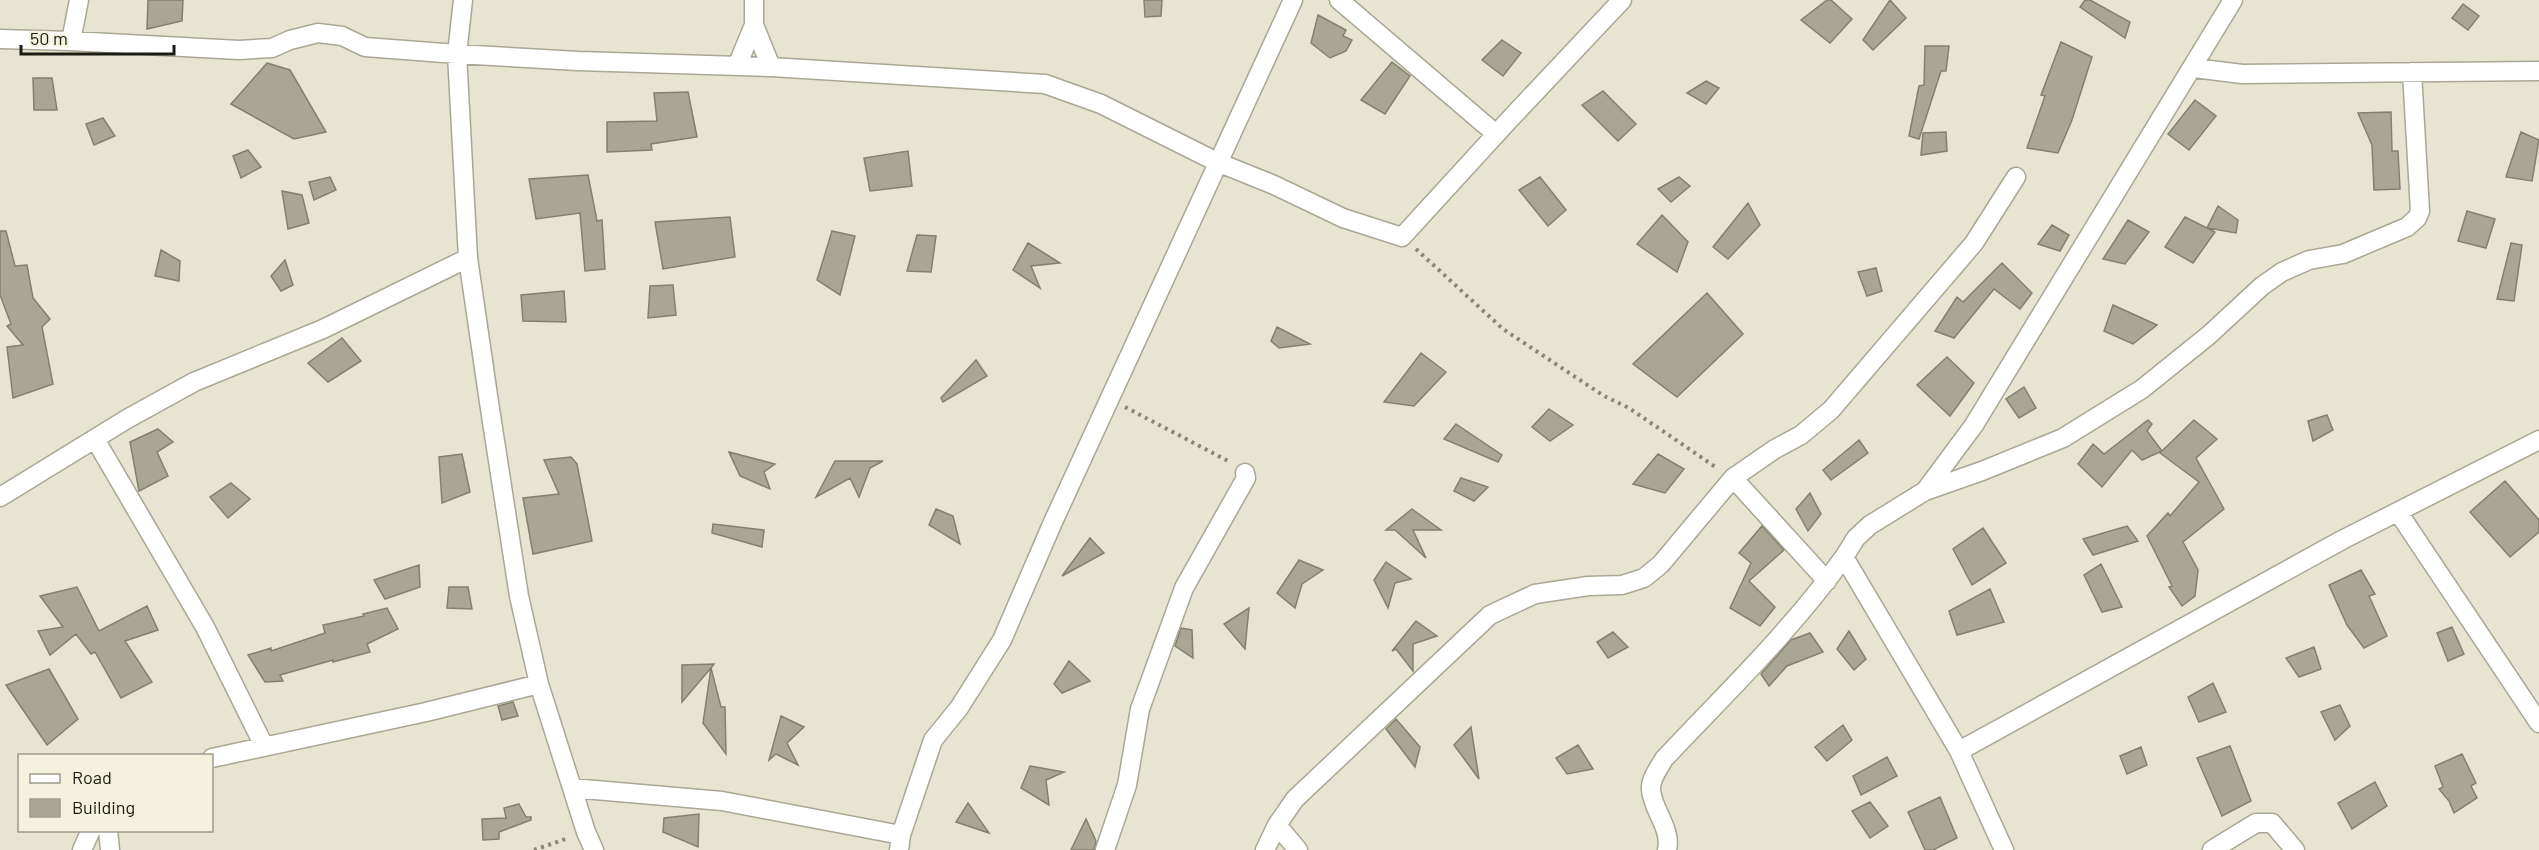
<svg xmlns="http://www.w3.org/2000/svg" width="2539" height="850" viewBox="0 0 2539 850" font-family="Barlow,sans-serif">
<rect width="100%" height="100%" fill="#e7e4d1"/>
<path fill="#a9a694" stroke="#83806f" stroke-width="1.5" d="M148,0H183L182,21L147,29Z
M1144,0H1162L1161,16L1145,17Z
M1827,0H1831L1852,19L1830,43L1801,20Z
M1890,0L1906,18L1873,50L1863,40Z
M2085,0H2090L2130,22L2125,38L2080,7Z
M2463,4L2479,16L2468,30L2452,18Z
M1318,15L1346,30L1343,36L1352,40L1346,51L1330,58L1311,43Z
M1502,40L1521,53L1503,76L1482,60Z
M2061,42L2092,57L2072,120L2058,153L2027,148L2045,96L2041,95Z
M1925,46H1949L1946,71H1941L1919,139L1909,136L1919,86L1924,85Z
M1392,62L1410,76L1385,114L1361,100Z
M267,63L290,70L326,132L294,139L231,104Z
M33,78H52L57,110H34Z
M1706,81L1719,88L1706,104L1687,93Z
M1603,91L1636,124L1618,141L1582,105Z
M688,92L697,137L651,144L652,150L607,152V122L657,121L654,93Z
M2195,100L2216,116L2189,150L2168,134Z
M2391,112L2392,151H2398L2400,189L2374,190L2372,145L2358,113Z
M103,118L115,136L94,145L86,124Z
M1946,132L1947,151L1921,155L1923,133Z
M2521,132L2539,140L2532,181L2506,177Z
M248,150L261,167L241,178L233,156Z
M908,151L912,186L870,191L864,158Z
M588,175L597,221L602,220L605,269L585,271L580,213L536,219L529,179Z
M330,177L336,190L314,200L309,182Z
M1540,177L1566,210L1548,226L1519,190Z
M1679,177L1690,186L1671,202L1658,189Z
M282,191L302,195L309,223L288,229Z
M1748,203L1760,225L1728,259L1713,247Z
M2218,206L2238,220L2236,233L2207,228Z
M2467,211L2495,219L2486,248L2458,241Z
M1662,215L1688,242L1677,272L1637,244Z
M730,217L735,257L663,269L655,222Z
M2185,217L2215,232L2193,263L2165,247Z
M2128,220L2149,232L2125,264L2103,259Z
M2052,225L2069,235L2060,251L2038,244Z
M0,231H6L15,266L27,265L33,298L50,319L42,327L53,384L13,398L7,347L23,345L7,326L11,324L0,295Z
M832,231L855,236L840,295L817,280Z
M917,235L936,236L931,272L907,271Z
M1028,243L1060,263L1031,266L1040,288L1013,270Z
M2511,243L2522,245L2514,301L2497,299Z
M161,250L180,261L179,281L155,276Z
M285,260L293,285L281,291L271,276Z
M2002,263L2032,293L2020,309L1994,289L1954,338L1935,331L1957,297L1963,302Z
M1876,268L1882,291L1867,296L1858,272Z
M673,285L676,315L648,318L650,286Z
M564,291L566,322L523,321L521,295Z
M1707,293L1743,334L1677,397L1633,364Z
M2113,305L2157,325L2133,344L2104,331Z
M1277,327L1310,344L1279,348L1271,341Z
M342,338L361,361L328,382L308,363Z
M1421,353L1446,372L1414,406L1384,402Z
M1947,357L1974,383L1950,416L1917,385Z
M976,360L987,376L943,402L941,398Z
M2024,387L2036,408L2019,418L2006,399Z
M1549,409L1573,425L1550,441L1532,427Z
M2327,415L2333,430L2313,441L2308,421Z
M2148,420L2152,424L2147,431L2162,451L2142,460L2132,450L2102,487L2078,464L2093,444L2104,454Z
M2194,420L2217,439L2196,458L2224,509L2183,542L2198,570L2195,596L2182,606L2169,587L2172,586L2147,536L2168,513L2170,516L2199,482L2160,453Z
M1456,424L1502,455L1498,462L1444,439Z
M158,429L173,442L157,452L168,476L139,491L130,442Z
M1859,440L1868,453L1831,480L1823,470Z
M729,452L775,464L764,472L770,489L740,476Z
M462,454L470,492L442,503L439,457Z
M1658,454L1684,469L1665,493L1633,484Z
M571,457L577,464L592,541L533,554L523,498L559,494L544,460Z
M835,461H883L870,468L859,497L850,478L816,497Z
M1461,478L1488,487L1474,501L1454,491Z
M2505,481L2539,520V532L2510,557L2470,512Z
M231,483L250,499L228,518L210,497Z
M1810,493L1821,514L1808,531L1796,509Z
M936,509L953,516L960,544L929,525Z
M1412,509L1441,530H1413L1426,558L1395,530H1386Z
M713,524L764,530L762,547L712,533Z
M1762,526L1784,550L1749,581L1775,607L1760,626L1730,608L1751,563L1739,553Z
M2127,526L2138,541L2093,555L2083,539Z
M1983,528L2006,563L1972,585L1953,549Z
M1090,538L1104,553L1062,576Z
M1299,560L1323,570L1302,584L1295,608L1277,593Z
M1386,562L1411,579L1395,583L1388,608L1374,580Z
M2101,564L2122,607L2102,612L2084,575Z
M419,565L420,587L385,599L374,580Z
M2361,570L2375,594L2369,596L2387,636L2364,648L2347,625L2329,585Z
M77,587L99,631L147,606L158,630L125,641L152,682L121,698L95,652L91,654L76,634L50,655L38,631L63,627L40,596Z
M449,587H468L472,609L447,608Z
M1990,589L2004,622L1957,635L1949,611Z
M387,608L398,629L367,644L370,652L333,662V660L280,675L283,681L265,682L248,655L271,648V651L325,633L323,625L364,616L363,614Z
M1249,608L1245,649L1224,624Z
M1416,621L1437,636L1413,644V671L1396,649L1392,651Z
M2452,627L2464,654L2448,661L2437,633Z
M1181,628L1192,630L1193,658L1175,646Z
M1849,631L1866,659L1854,670L1837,649Z
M1613,632L1628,647L1608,658L1597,642Z
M1810,633L1823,652L1787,666L1769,686L1761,674L1791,640Z
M2314,647L2321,669L2299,677L2286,658Z
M1069,661L1090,681L1062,693L1054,684Z
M714,664L711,668L721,707H725L726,754L703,723L711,668L682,702V665Z
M49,669L78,719L47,745L6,685Z
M2213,683L2226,712L2199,722L2188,697Z
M513,702L518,716L502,720L498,706Z
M2340,705L2350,726L2335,740L2321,712Z
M781,716L804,727L787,743L798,765L776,754L769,760Z
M1396,719L1420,747L1415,767L1386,729Z
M1843,725L1852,740L1827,761L1815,747Z
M1471,727L1479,779L1454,745Z
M1578,745L1593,769L1567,774L1556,758Z
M2230,746L2251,801L2222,816L2197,758Z
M2141,747L2147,765L2127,774L2120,756Z
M2462,754L2476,783L2471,786L2477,798L2454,813L2449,801L2439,789L2443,787L2435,766Z
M1887,757L1897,776L1861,795L1853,776Z
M1030,766L1064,772L1046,780L1049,805L1021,788Z
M2375,782L2387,806L2352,829L2338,803Z
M1940,797L1957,838L1933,850H1925L1908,812Z
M1870,802L1888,826L1870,838L1852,811Z
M968,803L989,833L956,822Z
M519,804L526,817H531V820L499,832V839L483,840L482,819L506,818L504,808Z
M699,814L698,847L663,832L664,818Z
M1086,819L1096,841L1094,850H1071Z"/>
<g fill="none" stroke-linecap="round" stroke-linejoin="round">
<defs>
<path id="street" d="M463,0L457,54L468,258L490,409L519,596L539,684L586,832L594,850
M754,0V25L771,67
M1339,0L1496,134
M0,39L71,41L239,50L272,48L290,40L318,33L342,36L365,47L457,54L578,61L771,67L1045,84L1101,104L1217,162L1274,185L1343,218L1402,237L1510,119L1622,0
M71,41L79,0
M737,66L754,25
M2194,68L2242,74L2539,71
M95,439L205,627L264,746
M1733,478L1827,581
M1925,491L1982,471L2063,438L2142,389L2209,335L2262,286L2282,272L2309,260L2343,254L2407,227L2417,218L2420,211L2412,72
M0,497L127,419L194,382L323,329L468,258
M2398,512L2539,723
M1959,751L2342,540L2539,440
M212,758L426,712L539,684
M572,788L722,801L901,835
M1277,825L1298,850
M108,830L110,850
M82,850L91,830
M899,850L901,835L933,740L959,708L1002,640L1053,522L1293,0
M1105,850L1127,785L1140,709L1184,588L1246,478L1245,473
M1265,850L1277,825L1295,799L1490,615L1535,594L1588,586L1622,585L1644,578L1661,564L1733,478L1775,449L1801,435L1831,410L1974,243L2016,177
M1667,850C1672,829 1653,811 1651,790C1650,779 1659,768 1664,759C1725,694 1792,630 1844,557
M2004,850L1959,751L1844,557L1856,538L1870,525L1925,491L1974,425L2233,0
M2212,850L2256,823H2272L2295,850"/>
</defs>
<use href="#street" stroke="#aaa795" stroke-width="21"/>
<path stroke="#89877a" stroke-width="4" stroke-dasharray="3 4.5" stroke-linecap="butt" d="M1416,249L1503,329L1604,396L1629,408L1717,468
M1125,407L1230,462
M534,850L568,838"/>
<use href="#street" stroke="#fff" stroke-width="18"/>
</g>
<rect x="18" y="754" width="195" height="78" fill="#f4f1de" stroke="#9e9b8d" stroke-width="1.5"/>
<rect x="30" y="774" width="30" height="9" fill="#ffffff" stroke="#9e9b8d" stroke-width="1.5"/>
<text x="72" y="784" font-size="18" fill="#1c1b14">Road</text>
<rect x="30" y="799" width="30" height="18" fill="#a9a694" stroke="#9e9b8d" stroke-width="1.5"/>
<text x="72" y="814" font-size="18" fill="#1c1b14">Building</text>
<path d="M21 45v9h153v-9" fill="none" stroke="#1c1b14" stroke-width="3"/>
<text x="30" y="45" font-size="18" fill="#1c1b14" stroke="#f4f1de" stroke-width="4.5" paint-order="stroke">50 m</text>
</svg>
